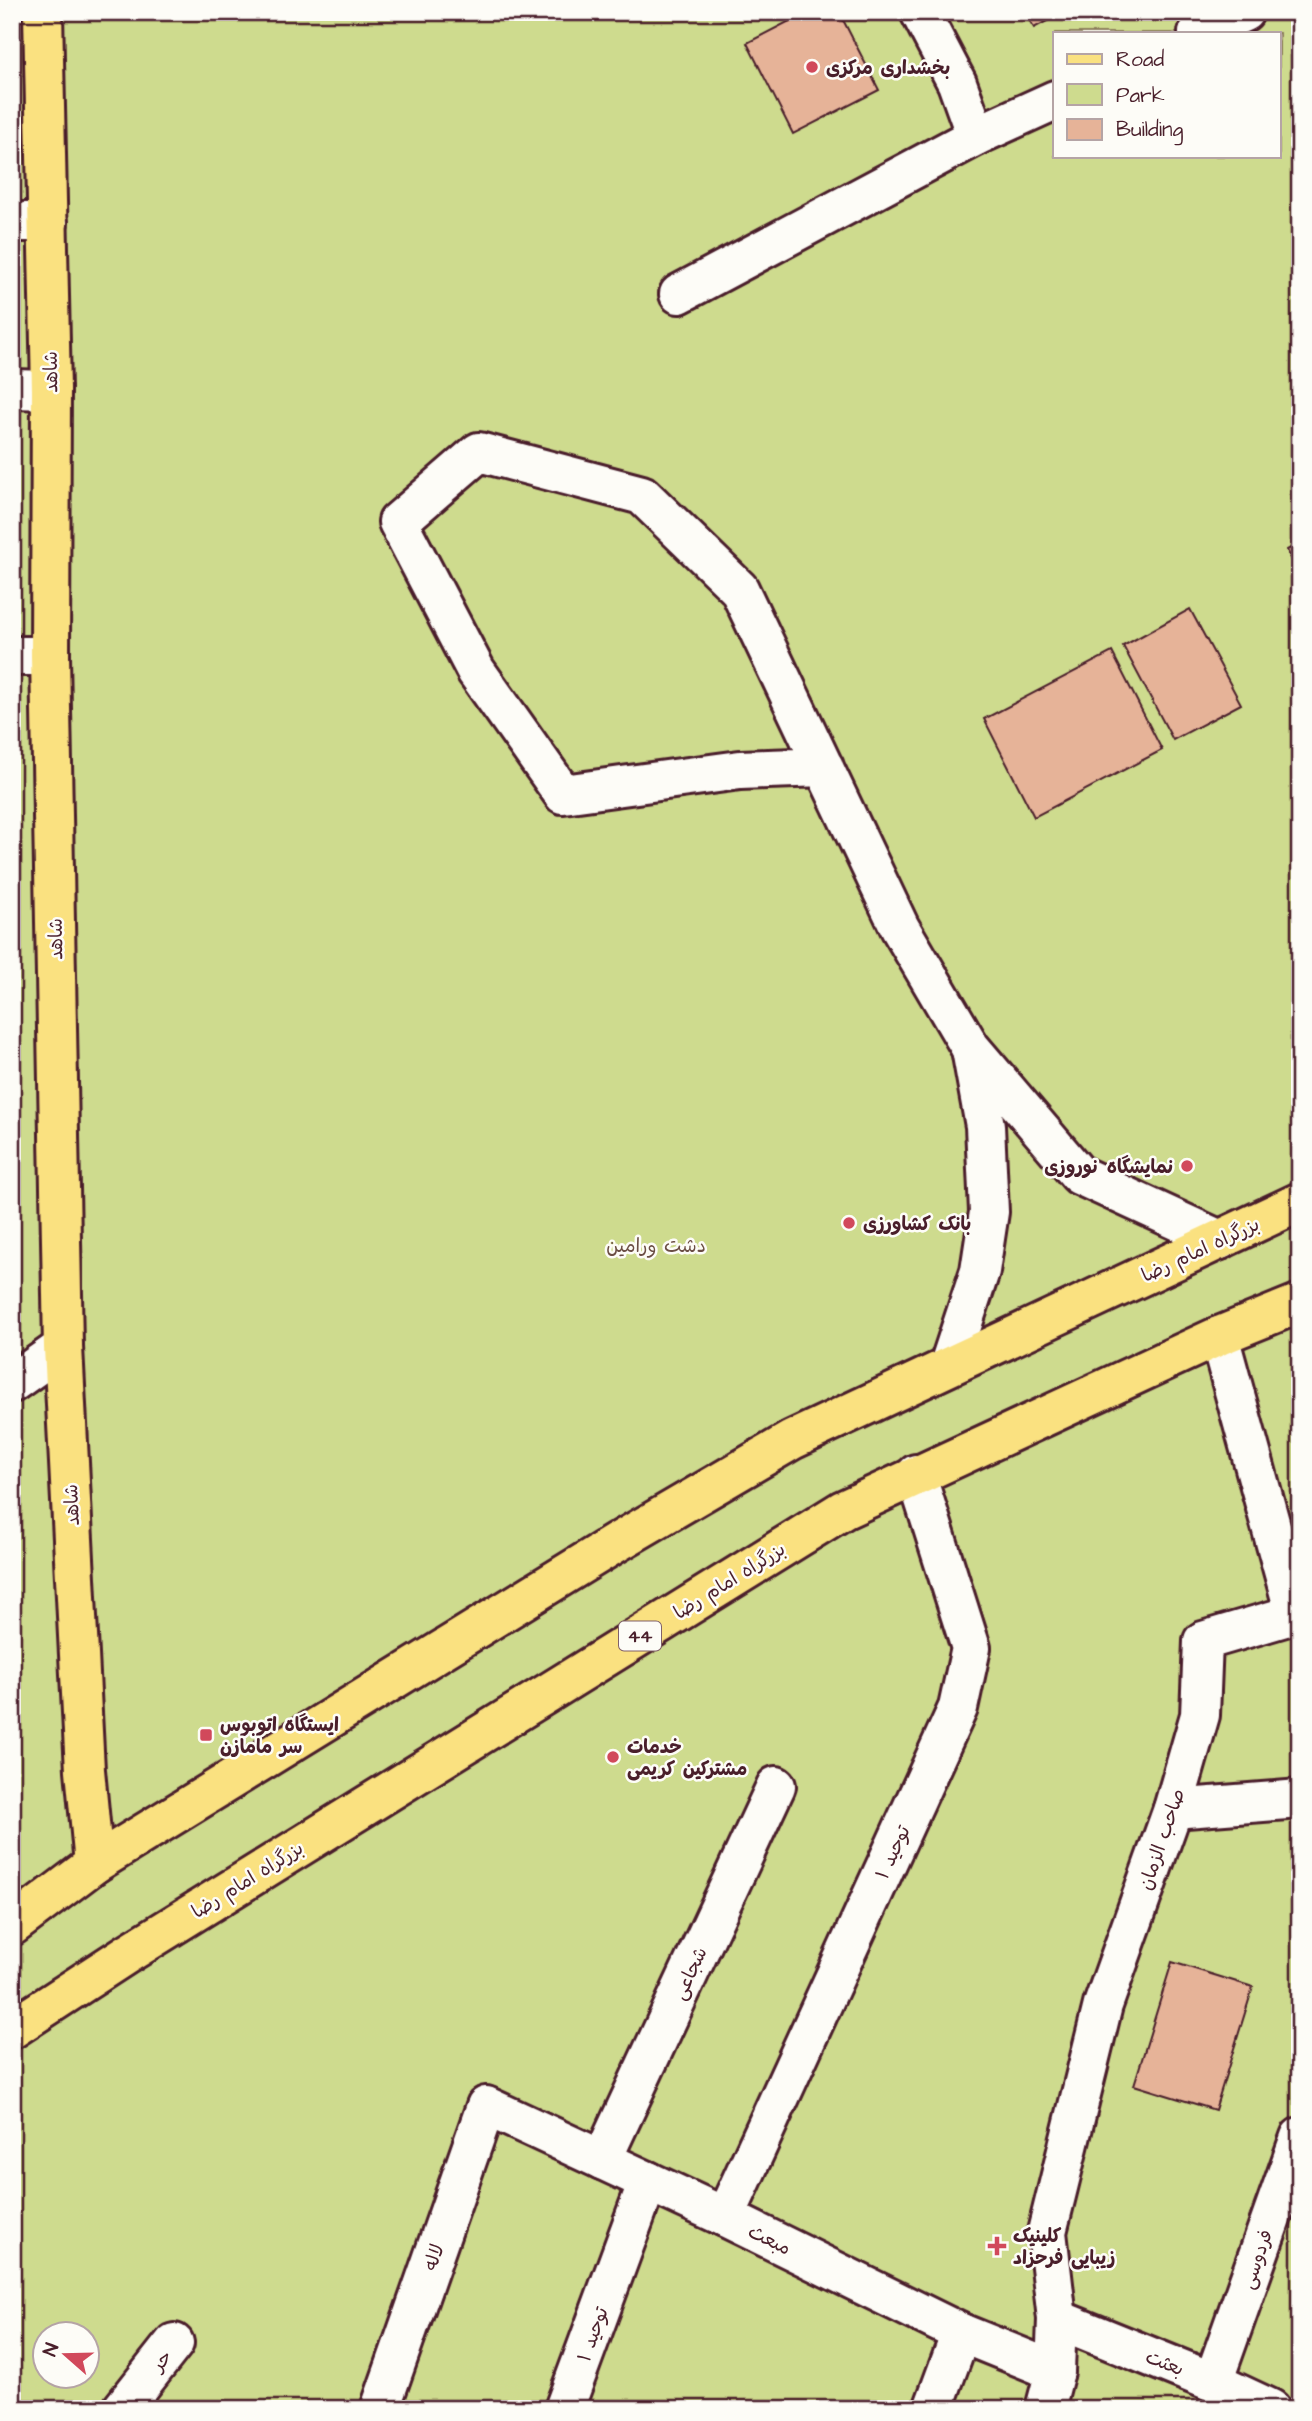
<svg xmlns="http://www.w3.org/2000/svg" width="1312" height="2421" viewBox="0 0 1312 2421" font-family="'Architects Daughter','Playpen Sans Arabic',sans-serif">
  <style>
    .green { fill: #cedb8e; stroke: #8c7d5c; stroke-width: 2; fill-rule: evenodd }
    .building { fill: #e6b398; stroke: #4a1f2b; stroke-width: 2 }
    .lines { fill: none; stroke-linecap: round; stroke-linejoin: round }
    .minor-casing { stroke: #4a1f2b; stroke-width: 44 }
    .major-casing { stroke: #4a1f2b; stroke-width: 44 }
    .highway-casing { stroke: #4a1f2b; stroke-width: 44 }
    .minor { stroke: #fdfcf7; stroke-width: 38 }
    .major { stroke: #fae180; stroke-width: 38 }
    .highway { stroke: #fae180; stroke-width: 38 }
    .poi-dot { fill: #d1495b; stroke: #fdfcf7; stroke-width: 2.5 }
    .labels { text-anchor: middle; stroke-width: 5; stroke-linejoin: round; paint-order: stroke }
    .shield { fill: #fdfcf7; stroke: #806168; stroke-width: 2 }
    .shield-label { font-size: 18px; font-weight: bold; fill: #4a1f2b }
    .poi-label { font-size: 19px; font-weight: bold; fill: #4a1f2b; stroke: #fdfcf7; text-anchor: start }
    .street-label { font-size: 19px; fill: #4a1f2b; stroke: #fdfcf7 }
    .park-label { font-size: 19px; fill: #6b4e44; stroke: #fdfcf7 }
  </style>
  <rect width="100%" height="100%" fill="#fdfcf7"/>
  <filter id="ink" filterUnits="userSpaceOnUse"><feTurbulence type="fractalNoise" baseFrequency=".0143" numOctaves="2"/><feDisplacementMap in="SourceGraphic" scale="14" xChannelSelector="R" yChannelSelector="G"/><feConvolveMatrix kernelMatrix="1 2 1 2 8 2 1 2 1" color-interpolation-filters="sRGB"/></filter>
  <g filter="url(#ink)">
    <path class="green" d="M 12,12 L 1300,12 L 1300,2409 L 12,2409 ZM 1055,33 L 1279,33 L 1279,156 L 1055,156 ZM 46,2334 L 88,2334 L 88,2376 L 46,2376 Z"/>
    <g class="building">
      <path d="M 807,12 L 839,12 L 879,90 L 793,134 L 747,43 Z"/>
      <path d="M 1024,12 L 1064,12 L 1034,28 Z"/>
      <path d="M 1300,543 L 1300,577 L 1287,550 Z"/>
      <path d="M 1190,609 L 1241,704 L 1173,740 L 1123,646 Z"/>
      <path d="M 1112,652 L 1162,750 L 1034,817 L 984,719 Z"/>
      <path d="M 1172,1962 L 1253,1987 L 1215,2110 L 1134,2085 Z"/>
    </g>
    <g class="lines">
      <g class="minor-casing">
        <g id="minor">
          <path d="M 920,12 L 957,83 L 976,136"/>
          <path d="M 1198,33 L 1244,12"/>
          <path d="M 12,222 L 48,222"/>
          <path d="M 679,294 L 976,136 L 1055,100"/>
          <path d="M 12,389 L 51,390"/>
          <path d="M 12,656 L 50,656"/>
          <path d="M 824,767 L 740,770 L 563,794 L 476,671 L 398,522 L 479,452 L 642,495 L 739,589 L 900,928 L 970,1047 L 1079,1175 L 1220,1240"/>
          <path d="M 949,1365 L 980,1271 L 989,1212 L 985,1126 L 971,1049"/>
          <path d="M 12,1383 L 63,1347"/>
          <path d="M 1173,1809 L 1300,1799"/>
          <path d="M 602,2160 L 776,1786"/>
          <path d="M 725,2217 L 958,1708 L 971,1648 L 916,1474"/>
          <path d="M 1057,2319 L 1213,2382 L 1271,2409"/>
          <path d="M 1213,2382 L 1300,2137"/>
          <path d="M 122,2409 L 174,2343"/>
          <path d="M 380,2409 L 486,2106 L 725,2217 L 961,2333 L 1055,2371"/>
          <path d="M 564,2409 L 648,2181"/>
          <path d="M 933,2409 L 961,2333"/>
          <path d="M 1045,2409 L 1055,2371 L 1057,2319 L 1047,2232 L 1103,2005 L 1173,1809 L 1200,1715 L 1203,1641 L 1295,1614 L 1219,1336"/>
        </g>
      </g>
      <g class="major-casing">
        <path id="major" d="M 43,12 L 51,390 L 50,656 L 63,1347 L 85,1770 L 94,1864"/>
      </g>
      <g class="highway-casing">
        <g id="highway">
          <path d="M 12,1926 L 94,1864 L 616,1543 L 792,1440 L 1300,1202"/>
          <path d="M 12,2029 L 127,1954 L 843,1510 L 1219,1336 L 1300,1303"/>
        </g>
      </g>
      <use href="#minor" class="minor"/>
      <use href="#major" class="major"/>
      <use href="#highway" class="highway"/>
    </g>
  </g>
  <g class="poi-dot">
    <circle cx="812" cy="67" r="7"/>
    <circle cx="1187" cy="1166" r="7"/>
    <circle cx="849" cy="1223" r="7"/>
    <rect x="199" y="1728" width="14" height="14" rx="3.5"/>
    <circle cx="613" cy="1757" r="7"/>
    <path d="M993.5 2235.5h7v7h7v7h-7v7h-7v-7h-7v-7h7z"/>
  </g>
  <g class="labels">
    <rect class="shield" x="619" y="1621.5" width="42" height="29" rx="5"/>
    <g class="shield-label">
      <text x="640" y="1642">44</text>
    </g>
    <g class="poi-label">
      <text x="826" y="74">بخشداری مرکزی</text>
      <text x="1173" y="1173" text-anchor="end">نمایشگاه نوروزی</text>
      <text x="863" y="1230">بانک کشاورزی</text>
      <text x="220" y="1731">ایستگاه اتوبوس<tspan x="220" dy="22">سر مامازن</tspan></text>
      <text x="627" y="1753">خدمات<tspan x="627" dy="22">مشترکین کریمی</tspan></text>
      <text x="1013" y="2242">کلینیک<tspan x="1013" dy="22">زیبایی فرحزاد</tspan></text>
    </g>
    <g class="street-label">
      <text transform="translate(50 372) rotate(-91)" y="7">شاهد</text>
      <text transform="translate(55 939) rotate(-91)" y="7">شاهد</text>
      <text transform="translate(1200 1249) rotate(-25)" y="7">بزرگراه امام رضا</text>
      <text transform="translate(71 1505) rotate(-93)" y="7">شاهد</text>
      <text transform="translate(729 1580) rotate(-32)" y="7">بزرگراه امام رضا</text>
      <text transform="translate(1161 1839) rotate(-71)" y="7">صاحب الزمان</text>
      <text transform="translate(892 1852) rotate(-65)" y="7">توحید ۱</text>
      <text transform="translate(247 1879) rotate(-32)" y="7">بزرگراه امام رضا</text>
      <text transform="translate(689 1973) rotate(-65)" y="7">شجاعی</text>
      <text transform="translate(770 2239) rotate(26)" y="7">مبعث</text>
      <text transform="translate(433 2257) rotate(-71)" y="7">لاله</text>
      <text transform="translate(1256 2259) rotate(-71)" y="7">فردوسی</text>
      <text transform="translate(592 2334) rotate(-70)" y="7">توحید ۱</text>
      <text transform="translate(161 2360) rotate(-51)" y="7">حر</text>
      <text transform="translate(1165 2362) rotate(22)" y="7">بعثت</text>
    </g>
    <g class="park-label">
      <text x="656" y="1252">دشت ورامین</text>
    </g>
  </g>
  <rect width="1312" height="2421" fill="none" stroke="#fdfcf7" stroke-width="42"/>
  <rect x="21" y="21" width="1270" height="2379" fill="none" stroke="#4a1f2b" stroke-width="2.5" filter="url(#ink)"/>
  <rect x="1053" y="32" width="228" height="126" fill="#fdfcf7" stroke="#b5a4a5" stroke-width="2"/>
  <rect x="1067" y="54" width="35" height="10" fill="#fae180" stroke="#b5a4a5" stroke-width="2"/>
  <text x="1116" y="66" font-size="21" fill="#4a1f2b">Road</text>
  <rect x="1067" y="84" width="35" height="21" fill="#cedb8e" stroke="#b5a4a5" stroke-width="2"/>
  <text x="1116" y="102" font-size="21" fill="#4a1f2b">Park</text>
  <rect x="1067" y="119" width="35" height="21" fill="#e6b398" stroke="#b5a4a5" stroke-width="2"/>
  <text x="1116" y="136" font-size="21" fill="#4a1f2b">Building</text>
  <g transform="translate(66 2355) rotate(290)"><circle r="33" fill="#fdfcf7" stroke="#b5a4a5" stroke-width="2"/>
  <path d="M0-5L12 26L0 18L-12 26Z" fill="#d1495b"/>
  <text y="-10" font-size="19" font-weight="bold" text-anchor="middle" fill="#4a1f2b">N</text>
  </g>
</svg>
